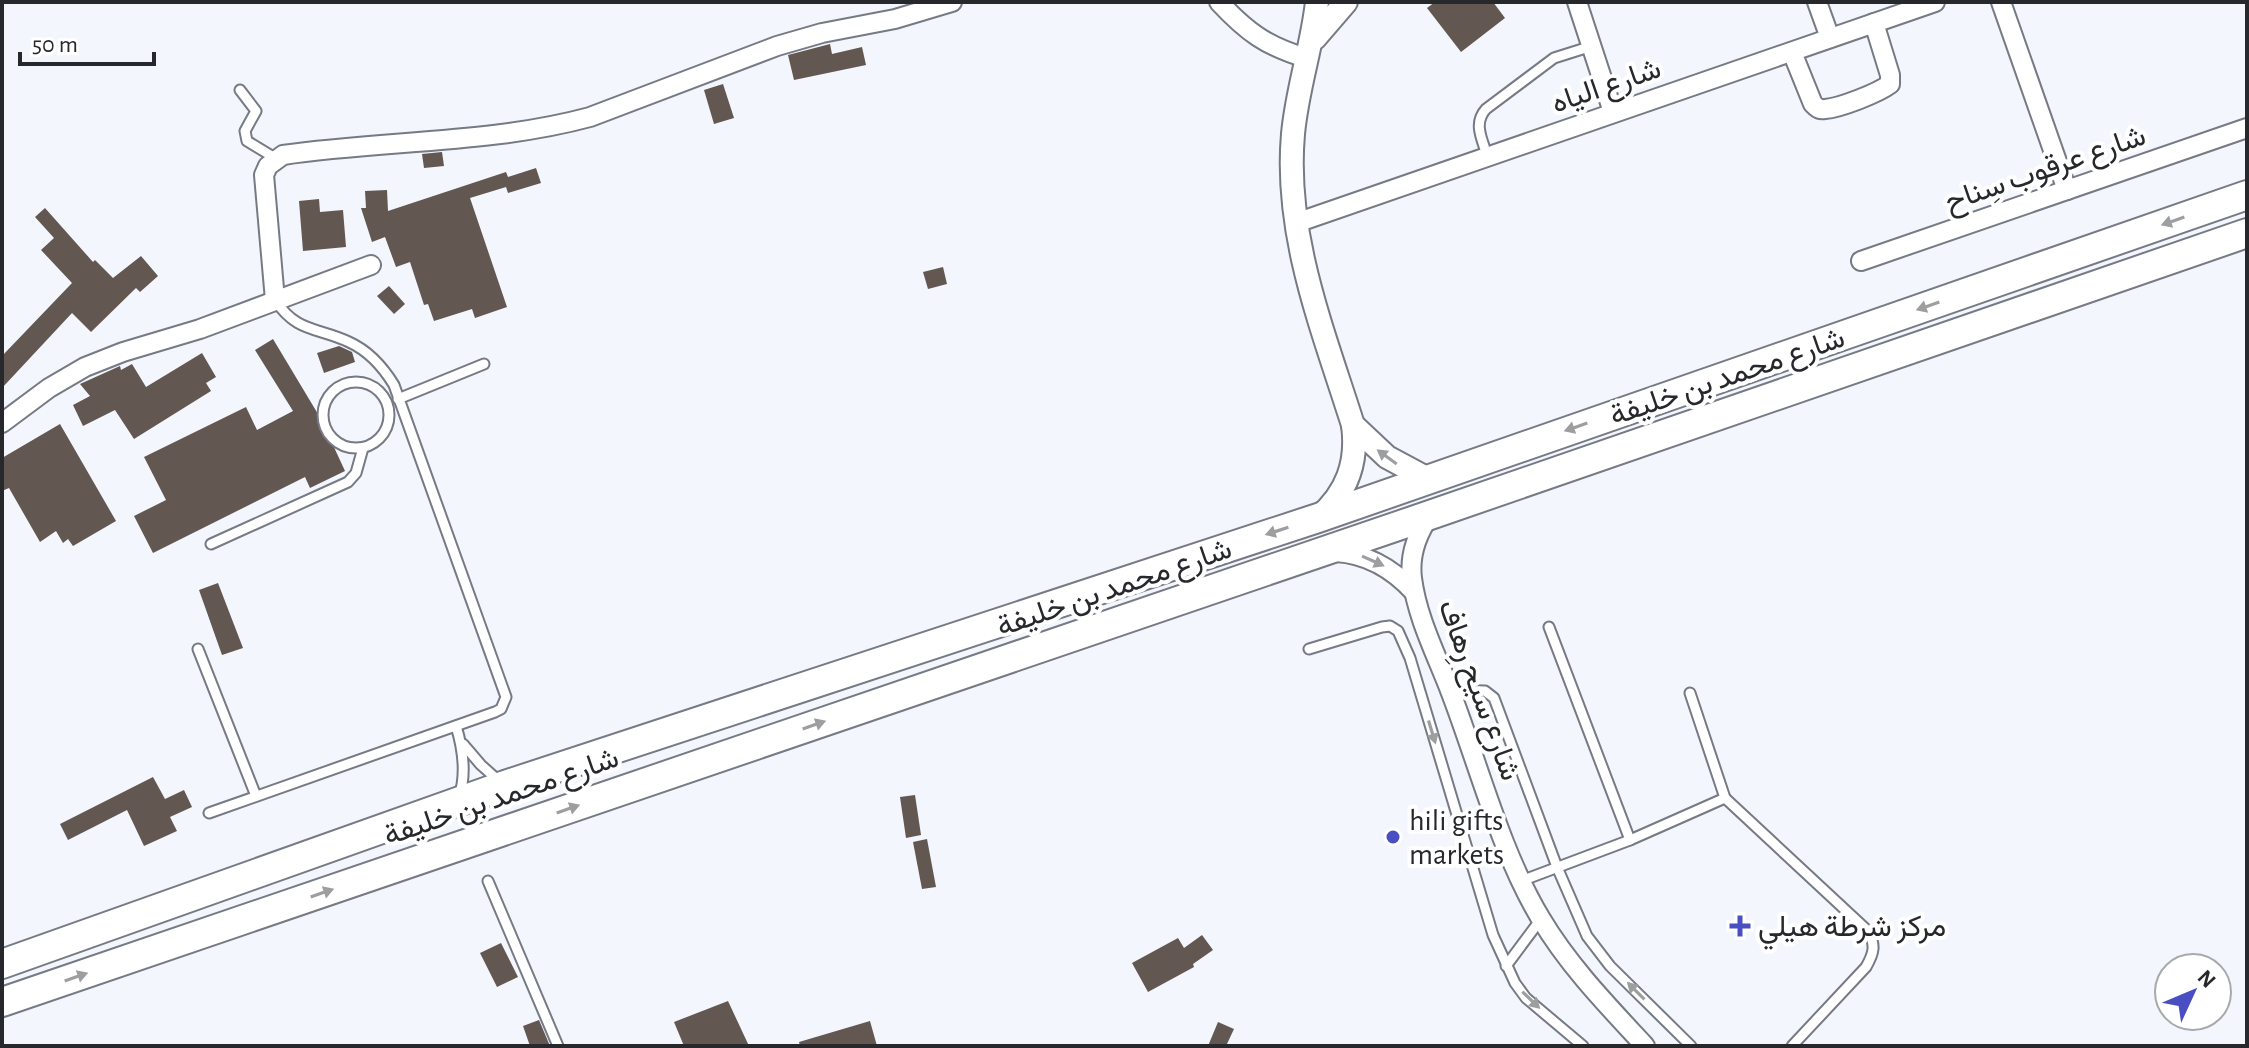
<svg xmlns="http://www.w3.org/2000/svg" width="2249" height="1048" viewBox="0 0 2249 1048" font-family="'Alegreya Sans',Vazirmatn,sans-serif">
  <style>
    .building { fill: #625751 }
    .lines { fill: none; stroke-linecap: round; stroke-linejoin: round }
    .service-casing { stroke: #757a84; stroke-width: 13 }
    .minor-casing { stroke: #757a84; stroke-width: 22 }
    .tertiary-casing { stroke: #757a84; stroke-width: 26 }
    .trunk-casing { stroke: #757a84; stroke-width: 32 }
    .service { stroke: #fff; stroke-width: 9 }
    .minor { stroke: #fff; stroke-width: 18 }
    .tertiary { stroke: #fff; stroke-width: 22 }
    .trunk { stroke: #fff; stroke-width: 28 }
    .oneway { fill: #9d9ea0 }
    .poi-dot { fill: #494ec3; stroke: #fff; stroke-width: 3 }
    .labels { text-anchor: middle; stroke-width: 8; stroke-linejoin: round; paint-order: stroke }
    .street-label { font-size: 30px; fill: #26282c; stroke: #fff }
    .poi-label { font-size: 30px; fill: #26282c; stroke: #fff; text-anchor: start }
  </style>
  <rect width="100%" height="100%" fill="#f3f6fd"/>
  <g class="building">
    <path d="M 1435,2 L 1493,2 L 1505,18 L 1461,52 L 1427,8 Z"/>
    <path d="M 830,44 L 832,54 L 862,47 L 866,65 L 794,80 L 788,55 Z"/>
    <path d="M 723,84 L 734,118 L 714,124 L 704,90 Z"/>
    <path d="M 442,152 L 444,166 L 424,168 L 422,154 Z"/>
    <path d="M 536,168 L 541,183 L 508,193 L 506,187 L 470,198 L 507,307 L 475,318 L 472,309 L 434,321 L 428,304 L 424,305 L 410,262 L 396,267 L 385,237 L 372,242 L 361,208 L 366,208 L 365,191 L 387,190 L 388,211 L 506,172 L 508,177 Z"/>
    <path d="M 319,199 L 320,212 L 343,210 L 346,247 L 303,251 L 299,201 Z"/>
    <path d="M 45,208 L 93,262 L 95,260 L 113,278 L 141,256 L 158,276 L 140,292 L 136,288 L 91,332 L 72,313 L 2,388 L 2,356 L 72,283 L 41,250 L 54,238 L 35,217 Z"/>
    <path d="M 943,267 L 947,284 L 928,289 L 923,272 Z"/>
    <path d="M 389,286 L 405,304 L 394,314 L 377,296 Z"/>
    <path d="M 273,339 L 321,419 L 345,471 L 310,488 L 305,477 L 153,553 L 134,516 L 166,500 L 144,457 L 246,407 L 257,430 L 293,411 L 255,350 Z"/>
    <path d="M 339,346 L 352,352 L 355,362 L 324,373 L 317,353 Z"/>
    <path d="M 202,353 L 216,377 L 206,383 L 211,391 L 134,439 L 115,410 L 83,426 L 73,405 L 90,396 L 80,384 L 120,366 L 121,370 L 132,364 L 146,387 Z"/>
    <path d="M 60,424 L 116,521 L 73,546 L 68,539 L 63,543 L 56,531 L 40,542 L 9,488 L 2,491 L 2,458 Z"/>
    <path d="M 218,583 L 243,648 L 222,655 L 199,590 Z"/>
    <path d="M 153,777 L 165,799 L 184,790 L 192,807 L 170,817 L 177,831 L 144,846 L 127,810 L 68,840 L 60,824 Z"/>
    <path d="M 915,795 L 921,835 L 906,838 L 900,797 Z"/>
    <path d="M 927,839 L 936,887 L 922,889 L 913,842 Z"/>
    <path d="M 1202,935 L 1213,950 L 1193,964 L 1194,967 L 1148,992 L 1132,963 L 1178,938 L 1184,948 Z"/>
    <path d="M 501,943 L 518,977 L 497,987 L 480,953 Z"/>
    <path d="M 728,1001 L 749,1046 L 684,1046 L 674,1022 Z"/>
    <path d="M 539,1020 L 550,1046 L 530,1046 L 523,1026 Z"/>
    <path d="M 870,1021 L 877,1046 L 800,1046 L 799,1042 Z"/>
    <path d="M 1218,1022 L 1234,1029 L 1226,1046 L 1208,1046 Z"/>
  </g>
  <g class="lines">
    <g class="service-casing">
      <g id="service">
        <path d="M 240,90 L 256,111 L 245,131 L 247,141 L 275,158"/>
        <path d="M 1487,155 C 1482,139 1473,123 1486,109 L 1554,58 L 1592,46"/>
        <circle cx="356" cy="415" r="33"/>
        <path d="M 398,399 L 484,364"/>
        <path d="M 211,544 L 348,482 L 356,473 L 363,448"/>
        <path d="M 1549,627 L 1630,840"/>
        <path d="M 198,649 L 256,796"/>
        <path d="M 1309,649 L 1382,627 L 1390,626 L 1398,631 L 1410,658 L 1493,935 L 1515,983 L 1526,998 L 1583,1046"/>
        <path d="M 1450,690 L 1485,691 L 1494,698 L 1557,867 L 1587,936 L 1610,966 L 1691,1046"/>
        <path d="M 456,726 C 463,749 467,773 459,797"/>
        <path d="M 463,744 L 481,765 L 500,782"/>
        <path d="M 1725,798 L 1868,931 C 1876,945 1874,953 1866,967 L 1792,1046"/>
        <path d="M 209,813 L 495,712 L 501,709 L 506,697 L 394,385 C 383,367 369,351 349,342 C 317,327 297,333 275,300"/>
        <path d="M 488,881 L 558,1046"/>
        <path d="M 1521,881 L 1630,840 L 1725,798 L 1690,693"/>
        <path d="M 1506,966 L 1541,919"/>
      </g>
    </g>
    <g class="minor-casing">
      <g id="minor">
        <path d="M 1219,2 C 1247,32 1266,46 1306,58"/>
        <path d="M 1577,2 L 1613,112"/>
        <path d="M 1817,2 L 1830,38"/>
        <path d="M 2001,2 L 2067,190"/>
        <path d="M 1792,52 L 1813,104 C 1818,108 1818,110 1825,109 C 1840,108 1878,93 1890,84 L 1890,75 L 1874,23"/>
        <path d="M 1296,223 L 1935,2"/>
        <path d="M 1861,261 L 2247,128"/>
        <path d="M 275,300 L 264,175 L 268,166 L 283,155 C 385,140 490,144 590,117 L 777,46 L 822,33 L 895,19 L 952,2"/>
        <path d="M 2,423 L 49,388 L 85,367 L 123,352 L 200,329 L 371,265"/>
        <path d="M 1430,515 C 1417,534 1409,554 1412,578 C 1417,618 1437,656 1451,693 C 1479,766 1501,853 1541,919 C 1569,966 1608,1006 1645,1046"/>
        <path d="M 1336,552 C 1368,554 1393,569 1414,592"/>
      </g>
    </g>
    <g class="tertiary-casing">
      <g id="tertiary">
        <path d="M 1317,2 C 1312,47 1297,89 1293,134 C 1284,235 1323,330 1353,425 C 1358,463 1347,493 1318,518"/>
        <path d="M 1315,38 L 1346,2"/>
        <path d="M 1353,425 L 1387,457 L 1428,479"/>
      </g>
    </g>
    <g class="trunk-casing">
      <g id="trunk">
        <path d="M 2,964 L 505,785 L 1318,518 L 2247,195"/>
        <path d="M 2,1002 L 1430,515 L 2247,233"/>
      </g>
    </g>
    <use href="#service" class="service"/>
    <use href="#minor" class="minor"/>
    <use href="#tertiary" class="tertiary"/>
    <use href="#trunk" class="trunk"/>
  </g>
  <defs><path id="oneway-solid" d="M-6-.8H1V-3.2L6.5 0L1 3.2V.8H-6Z" transform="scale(2)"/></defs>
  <g class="oneway">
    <use href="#oneway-solid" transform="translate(2173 221) rotate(161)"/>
    <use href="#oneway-solid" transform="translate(1928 306) rotate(161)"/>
    <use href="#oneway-solid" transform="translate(1576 427) rotate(161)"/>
    <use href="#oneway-solid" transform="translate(1387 457) rotate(-144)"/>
    <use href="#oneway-solid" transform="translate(1277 531) rotate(162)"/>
    <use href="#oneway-solid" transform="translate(1373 561) rotate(24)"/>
    <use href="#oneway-solid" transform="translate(814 725) rotate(-19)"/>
    <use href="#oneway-solid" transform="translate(1432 732) rotate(73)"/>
    <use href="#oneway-solid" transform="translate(568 809) rotate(-19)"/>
    <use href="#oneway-solid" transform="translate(322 893) rotate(-19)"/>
    <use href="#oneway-solid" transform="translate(76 977) rotate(-19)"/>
    <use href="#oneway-solid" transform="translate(1636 991) rotate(-135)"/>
    <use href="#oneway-solid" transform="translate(1531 1000) rotate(44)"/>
  </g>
  <g class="poi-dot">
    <circle cx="1393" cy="837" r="8"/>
    <path d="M1736 914h8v8h8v8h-8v8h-8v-8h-8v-8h8z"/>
  </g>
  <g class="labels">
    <g class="street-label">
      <text transform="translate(1606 85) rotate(-19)" y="10">شارع الياه</text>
      <text transform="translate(2045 168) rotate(-19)" y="10">شارع عرقوب سِناح</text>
      <text transform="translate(1727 376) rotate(-19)" y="10">شارع محمد بن خليفة</text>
      <text transform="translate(1114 587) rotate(-19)" y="10">شارع محمد بن خليفة</text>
      <text transform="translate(1480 690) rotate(70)" y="10">شارع سيح رِهاف</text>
      <text transform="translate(501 796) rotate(-19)" y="10">شارع محمد بن خليفة</text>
    </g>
    <g class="poi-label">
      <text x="1409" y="830">hili gifts<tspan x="1409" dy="34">markets</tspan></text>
      <text x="1758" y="936">مركز شرطة هيلي</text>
    </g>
  </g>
  <rect width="2249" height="1048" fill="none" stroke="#26282c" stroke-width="8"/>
  <g transform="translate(2193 992) rotate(46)"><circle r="38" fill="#ffffff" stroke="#a8a9ab" stroke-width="2"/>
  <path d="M0-6L14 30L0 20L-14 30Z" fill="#494ec3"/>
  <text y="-12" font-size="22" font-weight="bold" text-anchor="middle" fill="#26282c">N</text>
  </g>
  <path d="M20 52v12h134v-12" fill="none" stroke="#26282c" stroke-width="4"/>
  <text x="32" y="52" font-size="24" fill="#26282c" stroke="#ffffff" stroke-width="6" paint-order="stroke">50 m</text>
</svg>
